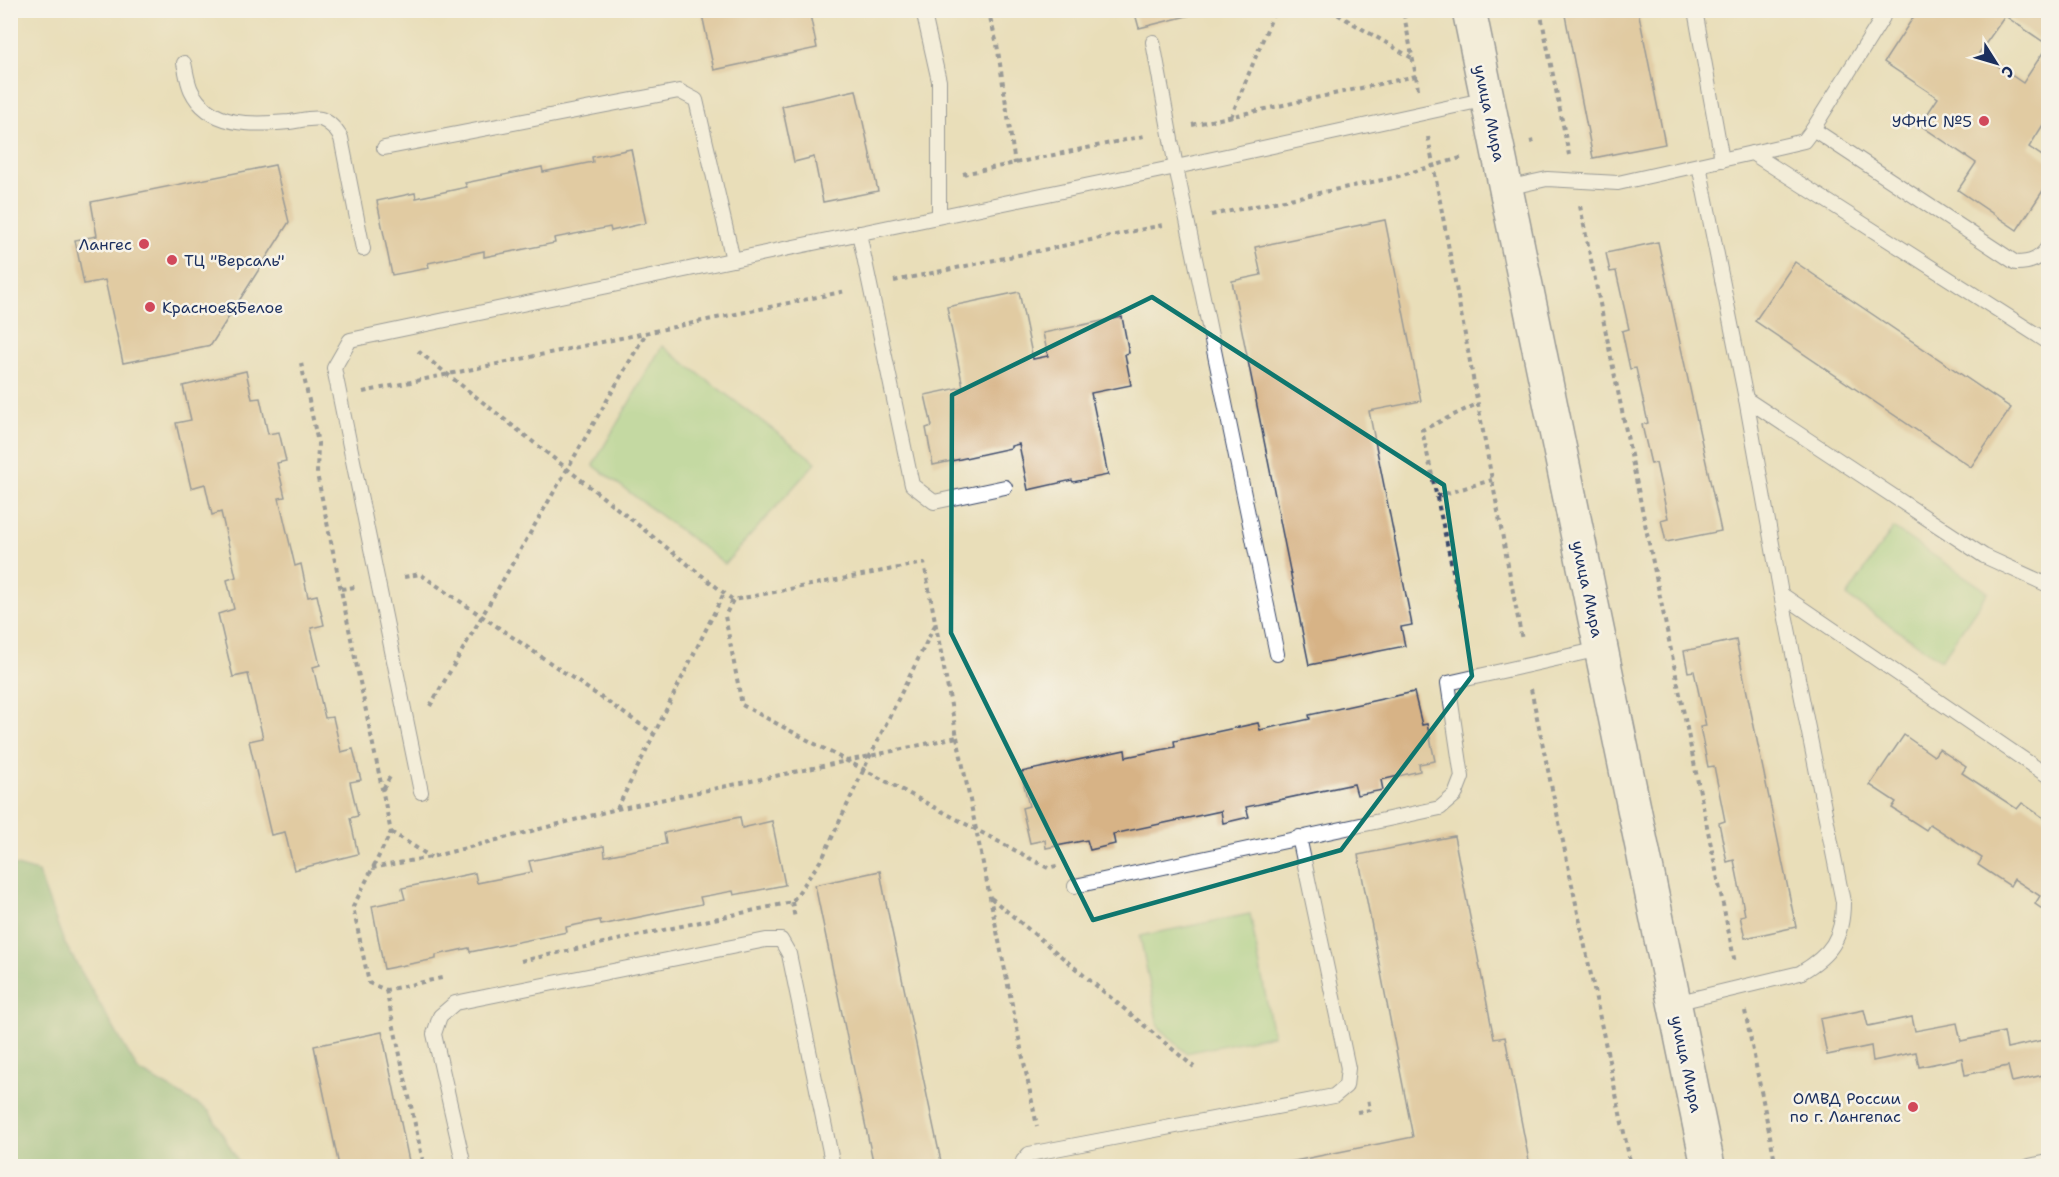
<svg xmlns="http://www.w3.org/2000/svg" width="2059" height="1177" viewBox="0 0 2059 1177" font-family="'Shantell Sans',sans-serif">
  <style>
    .green { fill: #98d386; stroke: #5a8172; stroke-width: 1.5 }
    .forest { fill: #7ab573; stroke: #4a7268; stroke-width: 1.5 }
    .building { fill: #d7b386; fill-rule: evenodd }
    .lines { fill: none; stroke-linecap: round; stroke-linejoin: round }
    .service-casing { stroke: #3a496c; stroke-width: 16 }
    .tertiary-casing { stroke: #3a496c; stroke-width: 36 }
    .path { stroke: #3a496c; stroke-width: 4; stroke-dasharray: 4.5 4.5; stroke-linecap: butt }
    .service { stroke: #fff; stroke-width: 14 }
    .tertiary { stroke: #fff; stroke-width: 33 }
    .marked { fill: none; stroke: #0f766e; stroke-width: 4.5; stroke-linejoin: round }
    .poi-dot { fill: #d1495b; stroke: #f7f3e8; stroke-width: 2 }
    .labels { text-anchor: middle; stroke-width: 5; stroke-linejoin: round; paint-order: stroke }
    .street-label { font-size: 16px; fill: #1b2f5e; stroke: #f7f3e8 }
    .poi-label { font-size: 16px; fill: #1b2f5e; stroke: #f7f3e8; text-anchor: end }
  </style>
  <rect width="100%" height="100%" fill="#f7f3e8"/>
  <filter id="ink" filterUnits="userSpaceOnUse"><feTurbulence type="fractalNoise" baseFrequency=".0167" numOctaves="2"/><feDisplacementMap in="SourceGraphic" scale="12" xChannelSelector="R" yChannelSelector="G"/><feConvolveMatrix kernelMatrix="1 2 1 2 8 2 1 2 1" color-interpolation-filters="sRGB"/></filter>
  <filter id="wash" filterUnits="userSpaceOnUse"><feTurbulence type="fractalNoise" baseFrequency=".008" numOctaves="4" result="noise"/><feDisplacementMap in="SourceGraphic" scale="24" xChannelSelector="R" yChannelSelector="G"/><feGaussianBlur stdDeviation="1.35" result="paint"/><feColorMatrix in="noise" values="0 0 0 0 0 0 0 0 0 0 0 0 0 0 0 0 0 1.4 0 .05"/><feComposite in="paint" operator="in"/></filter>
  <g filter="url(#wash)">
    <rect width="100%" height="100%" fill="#e9deb9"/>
    <g class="green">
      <path d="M 662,346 L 816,462 L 725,564 L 593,465 Z"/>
      <path d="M 1893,528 L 1988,592 L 1941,660 L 1847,596 Z"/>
      <path d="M 1250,914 L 1273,1035 L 1186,1053 L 1158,1026 L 1140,936 Z"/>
    </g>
    <path class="forest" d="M 10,864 L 38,872 L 64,942 L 138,1070 L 209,1111 L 241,1166 L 11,1166 Z"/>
    <g id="blocks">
      <g class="building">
        <path d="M 701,10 L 809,10 L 817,48 L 714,70 Z"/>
        <path d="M 1134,10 L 1207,10 L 1207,11 L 1139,28 Z"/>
        <path d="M 1564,10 L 1638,10 L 1665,144 L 1593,158 Z"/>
        <path d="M 1918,10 L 2048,10 L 2048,117 L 2029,147 L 2048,160 L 2048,183 L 2017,230 L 1958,190 L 1976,163 L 1920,125 L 1938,98 L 1884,62 ZM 2005,16 L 2048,45 L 2023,83 L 1979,53 Z"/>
        <path d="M 856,90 L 878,191 L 823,202 L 814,157 L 794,162 L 782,106 Z"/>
        <path d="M 631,149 L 646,223 L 611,231 L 610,227 L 554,238 L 555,243 L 484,257 L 484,251 L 428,263 L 429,268 L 392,275 L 377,201 L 415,193 L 416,198 L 467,187 L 465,183 L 542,167 L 543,172 L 593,162 L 592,157 Z"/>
        <path d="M 275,165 L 289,222 L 211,345 L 123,363 L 105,280 L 84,284 L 75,240 L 97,236 L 91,202 Z"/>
        <path d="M 1385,220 L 1421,401 L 1369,411 L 1412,625 L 1401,627 L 1405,646 L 1309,665 L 1232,281 L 1261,275 L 1255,247 Z"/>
        <path d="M 1658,242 L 1721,531 L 1666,542 L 1661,520 L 1668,518 L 1656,463 L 1651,464 L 1642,425 L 1648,423 L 1636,368 L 1630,369 L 1622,331 L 1629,329 L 1616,271 L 1610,272 L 1606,253 Z"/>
        <path d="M 1795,262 L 2011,408 L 1971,467 L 1755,321 Z"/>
        <path d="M 1019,292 L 1033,359 L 1048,356 L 1043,333 L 1122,317 L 1129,353 L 1125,354 L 1131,385 L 1091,393 L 1108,475 L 1073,482 L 1072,480 L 1028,490 L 1019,444 L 1011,446 L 1011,448 L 933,465 L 926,428 L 932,426 L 925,395 L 963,387 L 947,307 Z"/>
        <path d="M 246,371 L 252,399 L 260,398 L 268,434 L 279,432 L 286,461 L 277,463 L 285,497 L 279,498 L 295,566 L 301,564 L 308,597 L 317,595 L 324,625 L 311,628 L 320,665 L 313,667 L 325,718 L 333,717 L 341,752 L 353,749 L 361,780 L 350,782 L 358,816 L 350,818 L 358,854 L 294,870 L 285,832 L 271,835 L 249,741 L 263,738 L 248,674 L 233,677 L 218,614 L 234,609 L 227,580 L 236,577 L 221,512 L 212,515 L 205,484 L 191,488 L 176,423 L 191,420 L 183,386 Z"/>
        <path d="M 1736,640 L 1796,927 L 1745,938 L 1740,916 L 1745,915 L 1734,860 L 1727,862 L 1719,823 L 1725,821 L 1714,766 L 1708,767 L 1700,727 L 1706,726 L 1694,671 L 1688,672 L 1684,651 Z"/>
        <path d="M 1414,692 L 1422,725 L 1427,724 L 1435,761 L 1419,764 L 1420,771 L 1381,780 L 1383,790 L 1357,795 L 1354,784 L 1246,807 L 1249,817 L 1223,823 L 1221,811 L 1113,834 L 1115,844 L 1090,850 L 1087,840 L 1046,848 L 1045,840 L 1030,843 L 1022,808 L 1029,806 L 1021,772 L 1125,750 L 1126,757 L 1175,747 L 1174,741 L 1258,723 L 1260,730 L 1310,719 L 1309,715 Z"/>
        <path d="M 1904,735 L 1934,756 L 1939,749 L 1966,767 L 1962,773 L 2017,809 L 2022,803 L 2048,821 L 2048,913 L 2035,904 L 2040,896 L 2014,879 L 2010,886 L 1978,865 L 1982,858 L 1930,824 L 1926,830 L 1892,808 L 1896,802 L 1870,785 Z"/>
        <path d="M 740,817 L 742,828 L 772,821 L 785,885 L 734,895 L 733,891 L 700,897 L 702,904 L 601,925 L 600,920 L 566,927 L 567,932 L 470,952 L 469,948 L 436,955 L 436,959 L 384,969 L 372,906 L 405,899 L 402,888 L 475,873 L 477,883 L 532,872 L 529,861 L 604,846 L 605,856 L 666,844 L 664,833 Z"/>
        <path d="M 1454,836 L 1494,1039 L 1505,1037 L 1530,1166 L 1270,1166 L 1413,1137 L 1358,855 Z"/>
        <path d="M 880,871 L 886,903 L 942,1166 L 874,1166 L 815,885 Z"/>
        <path d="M 1864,1010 L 1868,1026 L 1912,1017 L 1915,1031 L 1957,1023 L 1961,1041 L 2004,1032 L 2007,1048 L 2048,1039 L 2048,1074 L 2012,1082 L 2008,1066 L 1965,1075 L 1962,1058 L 1919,1067 L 1916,1052 L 1873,1061 L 1871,1046 L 1827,1055 L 1820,1019 Z"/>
        <path d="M 382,1032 L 410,1166 L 339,1166 L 314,1046 Z"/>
      </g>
    </g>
  </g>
  <g filter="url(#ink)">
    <use href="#blocks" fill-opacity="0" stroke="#3a496c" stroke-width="1.5"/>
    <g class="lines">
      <g class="service-casing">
        <g id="service">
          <path d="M 923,10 L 939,81 L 939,216"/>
          <path d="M 1695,10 L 1722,160"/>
          <path d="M 1153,42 L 1176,167 L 1277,654"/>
          <path d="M 184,63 C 186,71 187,81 191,90 C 209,128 253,125 289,122 C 298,121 313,117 321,119 C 331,123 336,130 341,138 L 363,249"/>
          <path d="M 1813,129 L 1883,17"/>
          <path d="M 384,148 L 679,91 L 696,100 L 733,260"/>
          <path d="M 1752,153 L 1804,141 L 1813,129 L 2016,263 C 2031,263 2040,259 2048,247"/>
          <path d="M 1506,188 L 1547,179 L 1618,183 L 1752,153 L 2048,342"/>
          <path d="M 859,233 L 912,485 L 934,502 L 1005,487"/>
          <path d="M 1746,399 L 1984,556 L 2048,585"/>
          <path d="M 1781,594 L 2048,776"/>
          <path d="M 421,792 L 334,368 L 350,340 L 1176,167 L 1487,99"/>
          <path d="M 1075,886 L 1440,808 L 1455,795 L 1462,777 L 1448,683 L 1600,649"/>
          <path d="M 1675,1003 L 1800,973 C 1831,955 1843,938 1843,902 L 1781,594 L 1746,399 L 1699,165"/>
          <path d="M 464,1166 L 434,1034 L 440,1016 L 455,1003 L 766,940 L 781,940 L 789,954 L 833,1166"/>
          <path d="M 1023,1166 L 1023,1161 L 1029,1154 L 1334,1096 L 1346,1086 L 1348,1068 L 1299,837"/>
          <path d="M 2029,1166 L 2048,1162"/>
        </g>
      </g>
      <g class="tertiary-casing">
        <path id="tertiary" d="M 1469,10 L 1708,1166"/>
      </g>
      <g class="path">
        <path d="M 988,10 L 997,44 L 1015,164"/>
        <path d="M 1330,10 L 1412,58"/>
        <path d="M 1540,10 L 1569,155"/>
        <path d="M 1416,76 L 1418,89"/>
        <path d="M 1231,117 L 1275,10"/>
        <path d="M 1192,125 L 1416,76 L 1403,10"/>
        <path d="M 1428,137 L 1522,640"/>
        <path d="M 1530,142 L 1538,140"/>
        <path d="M 963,174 L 1144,136"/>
        <path d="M 1580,206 L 1735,963"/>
        <path d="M 1211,215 L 1392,178 L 1464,157"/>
        <path d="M 894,281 L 1163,225"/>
        <path d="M 418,351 L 733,600"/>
        <path d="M 301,363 L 318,443 L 317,474 L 391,832 L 353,907 L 369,983 L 386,990 L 446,977"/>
        <path d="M 363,392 L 846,291"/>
        <path d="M 1437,496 L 1492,480"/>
        <path d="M 404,577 L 420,574 L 653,733"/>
        <path d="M 341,589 L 355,587"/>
        <path d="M 1461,607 L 1422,430 L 1477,404"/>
        <path d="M 1531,689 L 1631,1166"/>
        <path d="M 430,706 L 646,333"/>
        <path d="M 957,737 L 1037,1126"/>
        <path d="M 383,789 L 391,775"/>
        <path d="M 617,809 L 724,593"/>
        <path d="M 391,832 L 431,857"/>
        <path d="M 372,868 L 431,857 L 617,809 L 847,761 L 957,737 L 924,563 L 733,600 L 725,616 L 742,705 L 847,761 L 863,769 L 1048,868 L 1060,865"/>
        <path d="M 991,898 L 1194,1067"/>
        <path d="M 792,902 L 795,919"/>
        <path d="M 521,961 L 792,902 L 823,857 L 870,756 L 935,625"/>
        <path d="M 386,990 L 424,1166"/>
        <path d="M 1745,1011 L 1776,1166"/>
        <path d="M 1357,1112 L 1370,1110 L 1368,1098"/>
      </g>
      <use href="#service" class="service"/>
      <use href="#tertiary" class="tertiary"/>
    </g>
  </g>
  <path d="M0 0H2059V1177H0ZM 1152,297 L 1444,485 L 1472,676 L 1341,850 L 1093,920 L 951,633 L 952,395 Z" fill="#e9deb9" fill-opacity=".55" fill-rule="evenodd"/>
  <path class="marked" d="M 1152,297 L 1444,485 L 1472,676 L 1341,850 L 1093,920 L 951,633 L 952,395 Z"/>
  <g class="poi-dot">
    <circle cx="1984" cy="121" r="6"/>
    <circle cx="144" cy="244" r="6"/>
    <circle cx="172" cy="260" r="6"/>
    <circle cx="150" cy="307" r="6"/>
    <circle cx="1913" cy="1107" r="6"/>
  </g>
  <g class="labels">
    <g class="street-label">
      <text transform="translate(1490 113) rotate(78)" y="6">улица Мира</text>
      <text transform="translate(1588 589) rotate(78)" y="6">улица Мира</text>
      <text transform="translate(1687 1064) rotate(78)" y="6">улица Мира</text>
    </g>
    <g class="poi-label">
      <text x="1972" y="127">УФНС №5</text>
      <text x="132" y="250">Лангес</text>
      <text x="184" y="266" text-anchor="start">ТЦ "Версаль"</text>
      <text x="162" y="313" text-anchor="start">Красное&amp;Белое</text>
      <text x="1901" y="1104">ОМВД России<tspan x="1901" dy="18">по г. Лангепас</tspan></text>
    </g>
  </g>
  <rect width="2059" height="1177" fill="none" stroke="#f7f3e8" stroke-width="36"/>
  <g transform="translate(1996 63) rotate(127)" stroke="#f7f3e8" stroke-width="4.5" paint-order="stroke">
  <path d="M0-4.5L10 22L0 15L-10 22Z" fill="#1b2f5e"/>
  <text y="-9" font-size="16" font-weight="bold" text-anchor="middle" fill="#1b2f5e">С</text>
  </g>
</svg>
